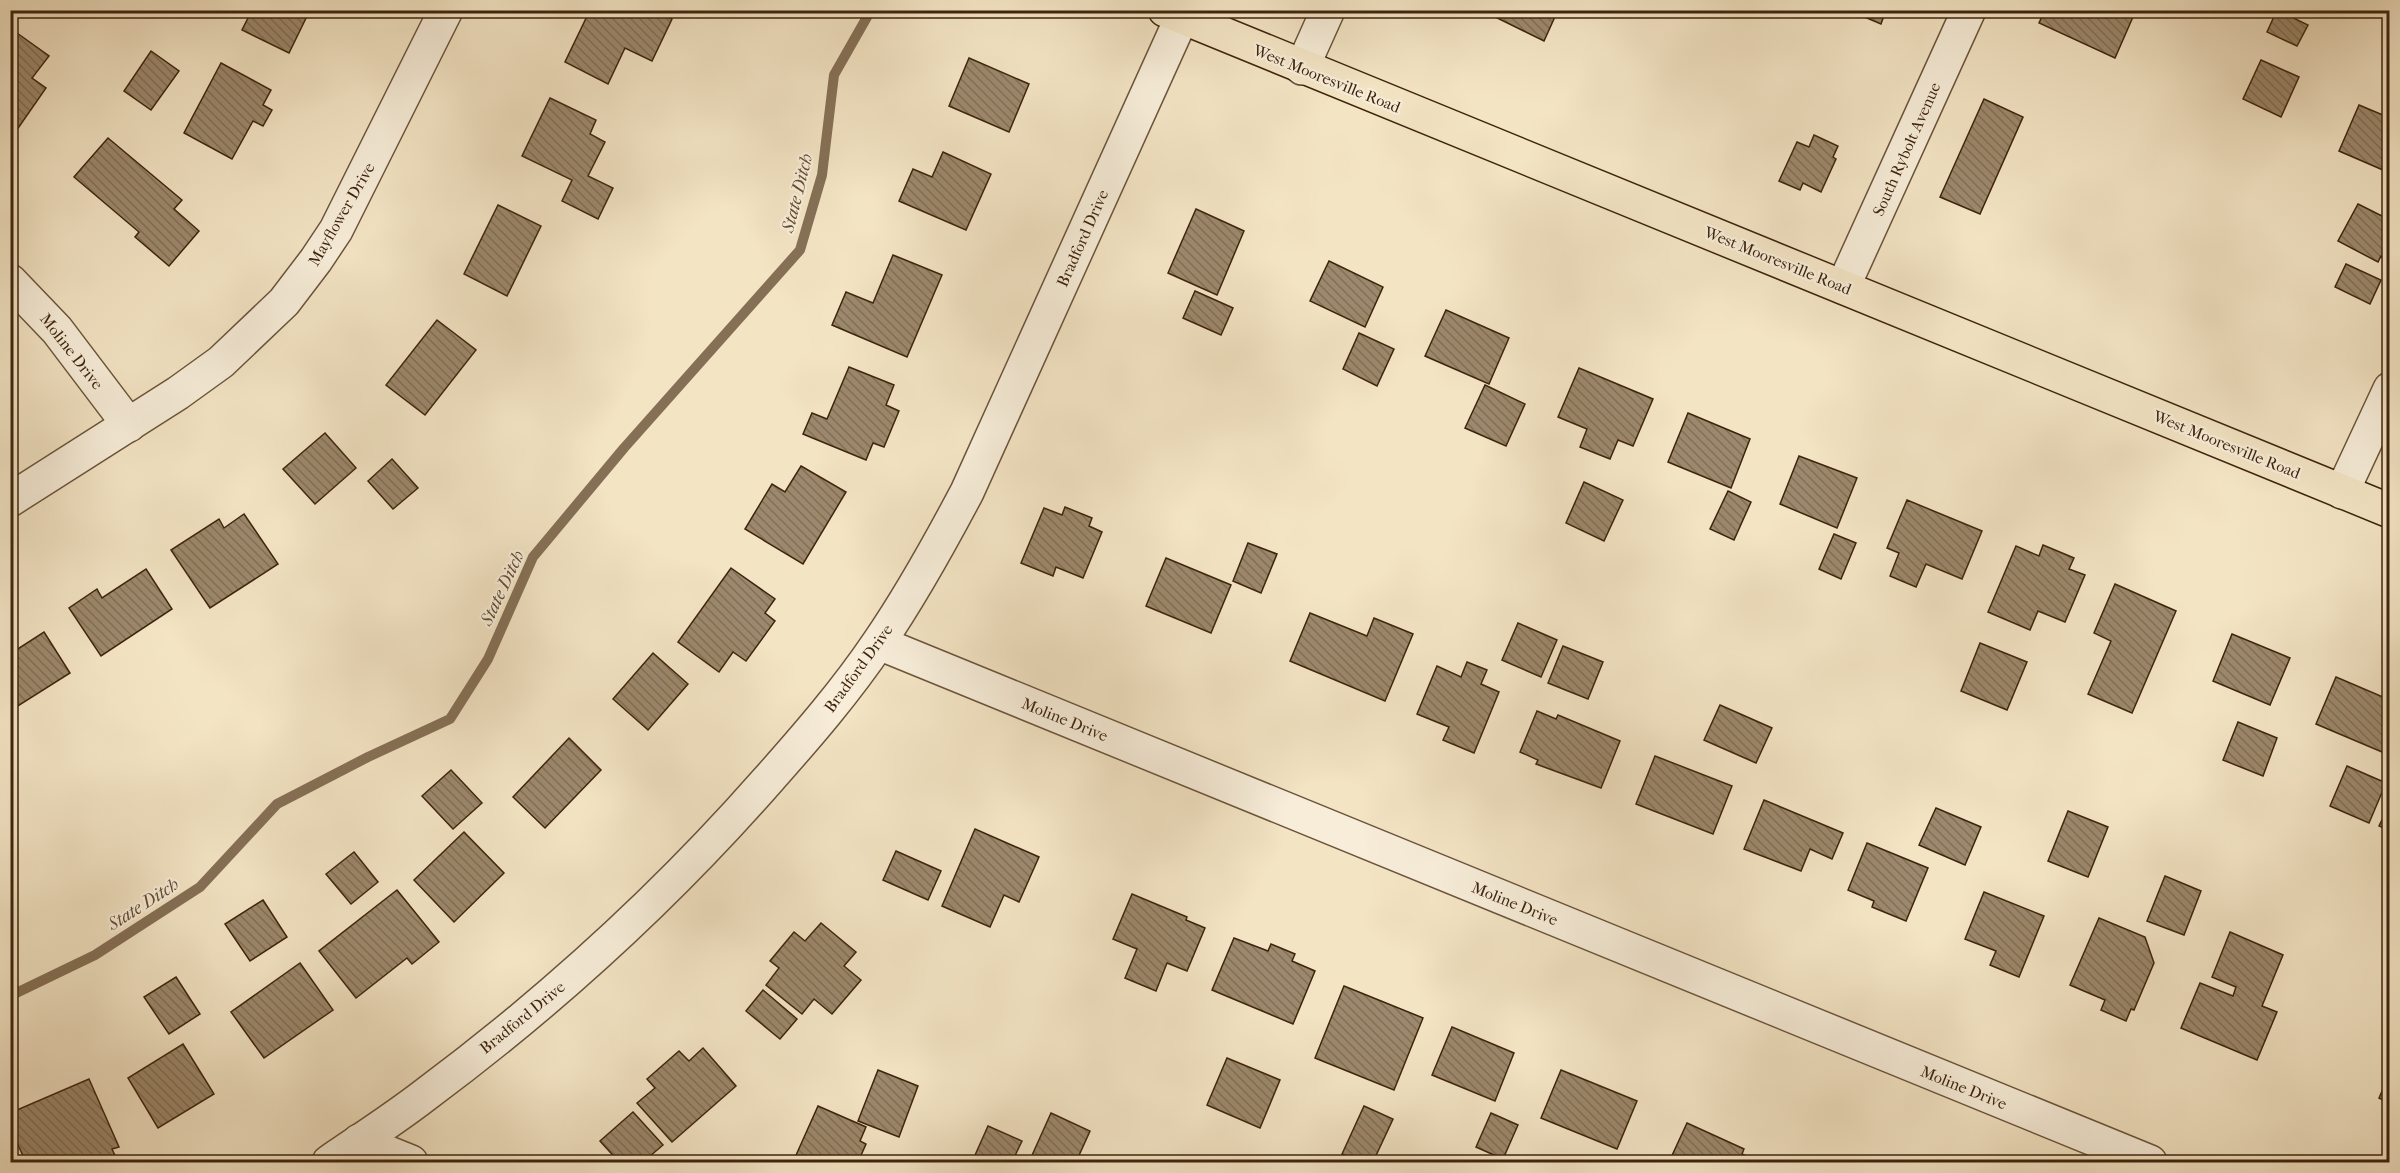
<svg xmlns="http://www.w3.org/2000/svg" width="2400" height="1173" viewBox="0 0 2400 1173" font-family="'IM FELL French Canon',serif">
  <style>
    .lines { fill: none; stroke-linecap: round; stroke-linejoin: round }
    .stream { stroke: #857056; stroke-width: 10 }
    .building { fill: url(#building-back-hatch); stroke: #3e240d; stroke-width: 1.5 }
    .minor-casing { stroke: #6b543b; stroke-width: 36 }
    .major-casing { stroke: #3e240d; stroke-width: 36 }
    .minor { stroke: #f7edd9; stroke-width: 33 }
    .major { stroke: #f3e4c4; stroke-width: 33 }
    .labels { text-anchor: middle; stroke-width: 4.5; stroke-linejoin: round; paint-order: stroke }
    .street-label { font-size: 16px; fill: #3e240d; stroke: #f7edd9 }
    .water-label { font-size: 18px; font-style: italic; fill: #624a31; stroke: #f7edd9 }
  </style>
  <defs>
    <pattern id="building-back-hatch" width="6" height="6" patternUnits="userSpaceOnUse" patternTransform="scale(1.5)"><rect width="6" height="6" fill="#9c886c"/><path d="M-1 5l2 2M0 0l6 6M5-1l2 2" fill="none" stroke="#816f57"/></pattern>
  </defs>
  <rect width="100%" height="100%" fill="#f3e4c4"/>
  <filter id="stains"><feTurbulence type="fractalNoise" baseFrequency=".00333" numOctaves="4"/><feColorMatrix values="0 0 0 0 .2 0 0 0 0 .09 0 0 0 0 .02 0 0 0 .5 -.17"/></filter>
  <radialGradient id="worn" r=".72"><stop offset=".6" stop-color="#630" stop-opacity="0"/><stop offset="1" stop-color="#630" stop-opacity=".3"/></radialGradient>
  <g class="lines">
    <path class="stream" d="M 10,996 L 95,955 L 200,887 L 277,804 L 368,757 L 450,719 L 488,659 L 533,557 L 624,448 L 800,250 L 822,175 L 834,75 L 871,10"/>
  </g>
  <g class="building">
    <path d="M 252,10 L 310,10 L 289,53 L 242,30 Z"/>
    <path d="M 590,10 L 654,10 L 672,19 L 652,61 L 625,48 L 608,84 L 565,62 Z"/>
    <path d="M 1481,10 L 1558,10 L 1544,41 Z"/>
    <path d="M 1848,10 L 1886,10 L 1881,24 Z"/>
    <path d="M 2045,10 L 2136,10 L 2115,58 L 2039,23 Z"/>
    <path d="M 2277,10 L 2308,25 L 2297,46 L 2267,32 Z"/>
    <path d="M 17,33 L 49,56 L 32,78 L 46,88 L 14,134 L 10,132 L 10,41 Z"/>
    <path d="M 151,51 L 179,71 L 151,110 L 124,91 Z"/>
    <path d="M 969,58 L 1029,84 L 1009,132 L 949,106 Z"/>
    <path d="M 2261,60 L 2299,77 L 2281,117 L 2243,99 Z"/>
    <path d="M 221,63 L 271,90 L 263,105 L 272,110 L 263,126 L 253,121 L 232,159 L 184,133 Z"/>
    <path d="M 550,98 L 596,120 L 590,134 L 605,142 L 588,176 L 613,188 L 598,219 L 562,201 L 572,180 L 522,156 Z"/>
    <path d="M 1984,99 L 2023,117 L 1980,214 L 1940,197 Z"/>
    <path d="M 2359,105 L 2390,118 L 2390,173 L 2339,151 Z"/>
    <path d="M 1814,135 L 1838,146 L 1833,157 L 1836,159 L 1821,192 L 1803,183 L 1800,190 L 1779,181 L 1797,142 L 1809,147 Z"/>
    <path d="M 108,138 L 182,200 L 174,209 L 199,231 L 169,266 L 135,237 L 139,232 L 74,177 Z"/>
    <path d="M 943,152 L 991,174 L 966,230 L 899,201 L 913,169 L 932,177 Z"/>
    <path d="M 2358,204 L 2390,220 L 2390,260 L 2381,256 L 2378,262 L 2338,241 Z"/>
    <path d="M 498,205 L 541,226 L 507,296 L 464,274 Z"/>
    <path d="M 1196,209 L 1244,231 L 1217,295 L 1168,273 Z"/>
    <path d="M 893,255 L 942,275 L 907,357 L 832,325 L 846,292 L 873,303 Z"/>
    <path d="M 1329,261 L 1383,287 L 1365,327 L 1310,301 Z"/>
    <path d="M 2346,264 L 2381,280 L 2370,304 L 2335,287 Z"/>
    <path d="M 1195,291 L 1233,308 L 1221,335 L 1183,318 Z"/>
    <path d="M 1446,310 L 1509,338 L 1489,384 L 1425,356 Z"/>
    <path d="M 437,320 L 476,350 L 425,415 L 386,385 Z"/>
    <path d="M 1359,333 L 1394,349 L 1377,386 L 1343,369 Z"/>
    <path d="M 849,367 L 894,385 L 886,405 L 899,411 L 884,447 L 873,443 L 866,460 L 803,434 L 812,413 L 827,419 Z"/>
    <path d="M 1579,368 L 1653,399 L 1633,446 L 1618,440 L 1610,459 L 1580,447 L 1587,429 L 1558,417 Z"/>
    <path d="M 1485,385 L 1525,404 L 1506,446 L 1465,428 Z"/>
    <path d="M 1688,413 L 1750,439 L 1731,488 L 1668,462 Z"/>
    <path d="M 325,433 L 356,468 L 315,504 L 283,469 Z"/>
    <path d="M 1799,456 L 1857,478 L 1837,528 L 1780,504 Z"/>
    <path d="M 392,459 L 418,488 L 393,509 L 368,481 Z"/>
    <path d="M 801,466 L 846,492 L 803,564 L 745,529 L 772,484 L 785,492 Z"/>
    <path d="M 1584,482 L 1623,500 L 1604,541 L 1566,523 Z"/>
    <path d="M 1728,491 L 1751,502 L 1734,540 L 1710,529 Z"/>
    <path d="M 1907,500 L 1982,531 L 1962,579 L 1926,564 L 1916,587 L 1890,576 L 1899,553 L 1887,548 Z"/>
    <path d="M 1065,507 L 1092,518 L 1089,526 L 1102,532 L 1083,578 L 1056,567 L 1053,576 L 1021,563 L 1044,508 L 1062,515 Z"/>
    <path d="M 244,514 L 278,564 L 210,608 L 171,550 L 219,519 L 224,528 Z"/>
    <path d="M 1834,534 L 1856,543 L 1841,579 L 1819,569 Z"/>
    <path d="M 1248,543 L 1277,554 L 1261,593 L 1233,581 Z"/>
    <path d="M 2043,545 L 2074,558 L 2069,569 L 2085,575 L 2065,622 L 2038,611 L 2030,630 L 1988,612 L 2016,546 L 2039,556 Z"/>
    <path d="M 1166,558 L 1231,585 L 1211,633 L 1146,606 Z"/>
    <path d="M 731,568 L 775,599 L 765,613 L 775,621 L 746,661 L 733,652 L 719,672 L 678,642 Z"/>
    <path d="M 146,569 L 172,609 L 101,656 L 69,608 L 97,589 L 102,598 Z"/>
    <path d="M 2115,584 L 2176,611 L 2132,713 L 2088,694 L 2111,641 L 2094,633 Z"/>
    <path d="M 1310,613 L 1367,636 L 1374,618 L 1413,634 L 1385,701 L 1290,661 Z"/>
    <path d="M 1518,623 L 1557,640 L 1541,677 L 1502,660 Z"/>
    <path d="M 44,632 L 70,673 L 10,711 L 10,654 Z"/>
    <path d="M 2232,634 L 2290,658 L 2270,705 L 2213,681 Z"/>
    <path d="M 1980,643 L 2027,662 L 2007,710 L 1961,691 Z"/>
    <path d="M 1563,646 L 1603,662 L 1588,699 L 1548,683 Z"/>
    <path d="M 653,653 L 688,684 L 648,730 L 613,699 Z"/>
    <path d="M 1467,662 L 1487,670 L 1481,684 L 1499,692 L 1474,753 L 1443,740 L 1449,727 L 1417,714 L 1437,666 L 1461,677 Z"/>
    <path d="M 2336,677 L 2390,700 L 2390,734 L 2382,752 L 2316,724 Z"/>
    <path d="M 1720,705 L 1772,728 L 1756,763 L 1704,740 Z"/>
    <path d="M 1537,711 L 1556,719 L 1558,715 L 1620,741 L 1601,788 L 1536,764 L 1538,760 L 1520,752 Z"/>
    <path d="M 2238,722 L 2277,738 L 2263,776 L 2223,760 Z"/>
    <path d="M 569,738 L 601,770 L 545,828 L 513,797 Z"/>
    <path d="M 1655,756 L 1732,786 L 1713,834 L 1636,804 Z"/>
    <path d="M 2347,766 L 2386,783 L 2369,823 L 2330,806 Z"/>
    <path d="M 451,770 L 482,803 L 453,829 L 422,796 Z"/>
    <path d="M 1764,800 L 1843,833 L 1832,859 L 1810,849 L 1801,871 L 1744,849 Z"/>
    <path d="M 2390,804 L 2390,831 L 2379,826 Z"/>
    <path d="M 1936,808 L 1981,827 L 1965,865 L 1919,845 Z"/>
    <path d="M 2068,811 L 2108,827 L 2088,877 L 2048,861 Z"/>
    <path d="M 975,829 L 1039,857 L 1019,902 L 1004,895 L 990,927 L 942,906 Z"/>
    <path d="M 464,832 L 504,873 L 454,922 L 414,880 Z"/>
    <path d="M 1867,843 L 1928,868 L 1906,921 L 1872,907 L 1874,901 L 1848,890 Z"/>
    <path d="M 896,851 L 941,871 L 928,900 L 883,880 Z"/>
    <path d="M 354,852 L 378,882 L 351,904 L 326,874 Z"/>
    <path d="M 2165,876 L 2201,891 L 2184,935 L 2147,921 Z"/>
    <path d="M 397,890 L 439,942 L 412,964 L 407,958 L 356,998 L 319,951 Z"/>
    <path d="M 1984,892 L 2044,916 L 2019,977 L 1990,965 L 1996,951 L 1965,939 Z"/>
    <path d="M 1132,894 L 1187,917 L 1186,920 L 1205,928 L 1187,971 L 1167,963 L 1156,991 L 1125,978 L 1137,949 L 1113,939 Z"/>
    <path d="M 263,900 L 287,937 L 250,961 L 225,924 Z"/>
    <path d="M 2099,918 L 2145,937 L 2154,963 L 2134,1010 L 2131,1009 L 2126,1021 L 2101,1010 L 2105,1000 L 2070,985 Z"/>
    <path d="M 821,923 L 856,952 L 844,966 L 861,980 L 832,1014 L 814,999 L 802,1014 L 766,985 L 779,968 L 770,961 L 794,932 L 805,941 Z"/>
    <path d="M 2230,932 L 2283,955 L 2262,1006 L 2277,1012 L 2257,1060 L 2181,1028 L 2200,983 L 2233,996 L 2236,987 L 2212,977 Z"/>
    <path d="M 1234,938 L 1268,951 L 1271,944 L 1295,954 L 1292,961 L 1315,971 L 1293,1024 L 1212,990 Z"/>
    <path d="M 300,963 L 333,1010 L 264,1058 L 231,1012 Z"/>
    <path d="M 176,977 L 200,1014 L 169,1034 L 144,997 Z"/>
    <path d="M 1344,986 L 1423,1018 L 1394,1090 L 1315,1058 Z"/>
    <path d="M 763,990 L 797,1019 L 780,1039 L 746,1011 Z"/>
    <path d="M 1452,1027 L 1514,1053 L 1495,1101 L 1432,1075 Z"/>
    <path d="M 183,1044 L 214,1094 L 158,1128 L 128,1078 Z"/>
    <path d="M 703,1048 L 736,1086 L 672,1142 L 637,1103 L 655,1088 L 647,1079 L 679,1051 L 689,1061 Z"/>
    <path d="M 1227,1058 L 1280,1080 L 1260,1128 L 1207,1105 Z"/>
    <path d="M 878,1070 L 918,1086 L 899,1137 L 858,1121 Z"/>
    <path d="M 1561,1070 L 1637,1101 L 1617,1149 L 1541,1118 Z"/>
    <path d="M 2390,1073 L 2390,1103 L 2379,1098 Z"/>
    <path d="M 89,1079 L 119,1147 L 112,1149 L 117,1160 L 110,1162 L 26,1162 L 10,1128 L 10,1113 Z"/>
    <path d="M 818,1106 L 866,1127 L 860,1141 L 866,1144 L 858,1162 L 793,1162 Z"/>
    <path d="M 1364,1106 L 1393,1119 L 1373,1162 L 1362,1162 L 1342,1154 Z"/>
    <path d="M 633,1112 L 663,1145 L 643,1162 L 619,1162 L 600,1141 Z"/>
    <path d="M 1051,1113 L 1090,1131 L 1076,1162 L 1029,1162 Z"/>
    <path d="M 1491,1113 L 1518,1125 L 1503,1159 L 1476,1147 Z"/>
    <path d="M 1687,1123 L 1744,1149 L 1742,1154 L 1760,1162 L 1669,1162 Z"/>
    <path d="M 988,1126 L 1022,1141 L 1012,1162 L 972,1162 Z"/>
  </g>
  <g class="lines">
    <g class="minor-casing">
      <g id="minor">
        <path d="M 1302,68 L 1328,10"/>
        <path d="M 10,281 L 57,330 L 129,425"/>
        <path d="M 1843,287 L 1969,10"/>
        <path d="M 2342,492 L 2390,389"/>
        <path d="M 10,500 L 178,393 L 221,362 L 284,302 L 316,260 L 336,230 L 446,10"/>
        <path d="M 879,643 L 2150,1162"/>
        <path d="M 359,1141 L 411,1162"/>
        <path d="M 329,1162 C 361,1140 394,1119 425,1095 C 550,1002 665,897 767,781 C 807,736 846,691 879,642 C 912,594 940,543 967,492 L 1182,17"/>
      </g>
    </g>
    <g class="major-casing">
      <path id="major" d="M 1165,10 L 2390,511"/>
    </g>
    <use href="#minor" class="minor"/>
    <use href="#major" class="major"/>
  </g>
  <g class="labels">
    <g class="street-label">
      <text transform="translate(1327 78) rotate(22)" y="6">West Mooresville Road</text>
      <text transform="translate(1906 149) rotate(-66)" y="6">South Rybolt Avenue</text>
      <text transform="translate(341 214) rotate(-60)" y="6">Mayflower Drive</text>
      <text transform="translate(1082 238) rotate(-66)" y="6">Bradford Drive</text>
      <text transform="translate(1778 260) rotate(22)" y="6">West Mooresville Road</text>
      <text transform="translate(72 351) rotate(52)" y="6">Moline Drive</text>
      <text transform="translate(2227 444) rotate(22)" y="6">West Mooresville Road</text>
      <text transform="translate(858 668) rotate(-54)" y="6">Bradford Drive</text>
      <text transform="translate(1065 719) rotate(22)" y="6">Moline Drive</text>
      <text transform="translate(1515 903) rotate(22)" y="6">Moline Drive</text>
      <text transform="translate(522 1017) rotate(-39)" y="6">Bradford Drive</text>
      <text transform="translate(1964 1087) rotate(22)" y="6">Moline Drive</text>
    </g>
    <g class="water-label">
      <text transform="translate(797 193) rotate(-76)" y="6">State Ditch</text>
      <text transform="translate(502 588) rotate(-65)" y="6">State Ditch</text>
      <text transform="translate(143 904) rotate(-33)" y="6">State Ditch</text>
    </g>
  </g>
  <rect width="2400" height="1173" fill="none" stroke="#f3e4c4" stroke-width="36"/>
  <rect x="12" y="12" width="2376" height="1149" fill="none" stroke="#3e240d" stroke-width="3"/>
  <rect x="18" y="18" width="2364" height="1137" fill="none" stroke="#3e240d" stroke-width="1.5"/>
  <rect width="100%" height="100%" filter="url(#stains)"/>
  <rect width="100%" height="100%" fill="url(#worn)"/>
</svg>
